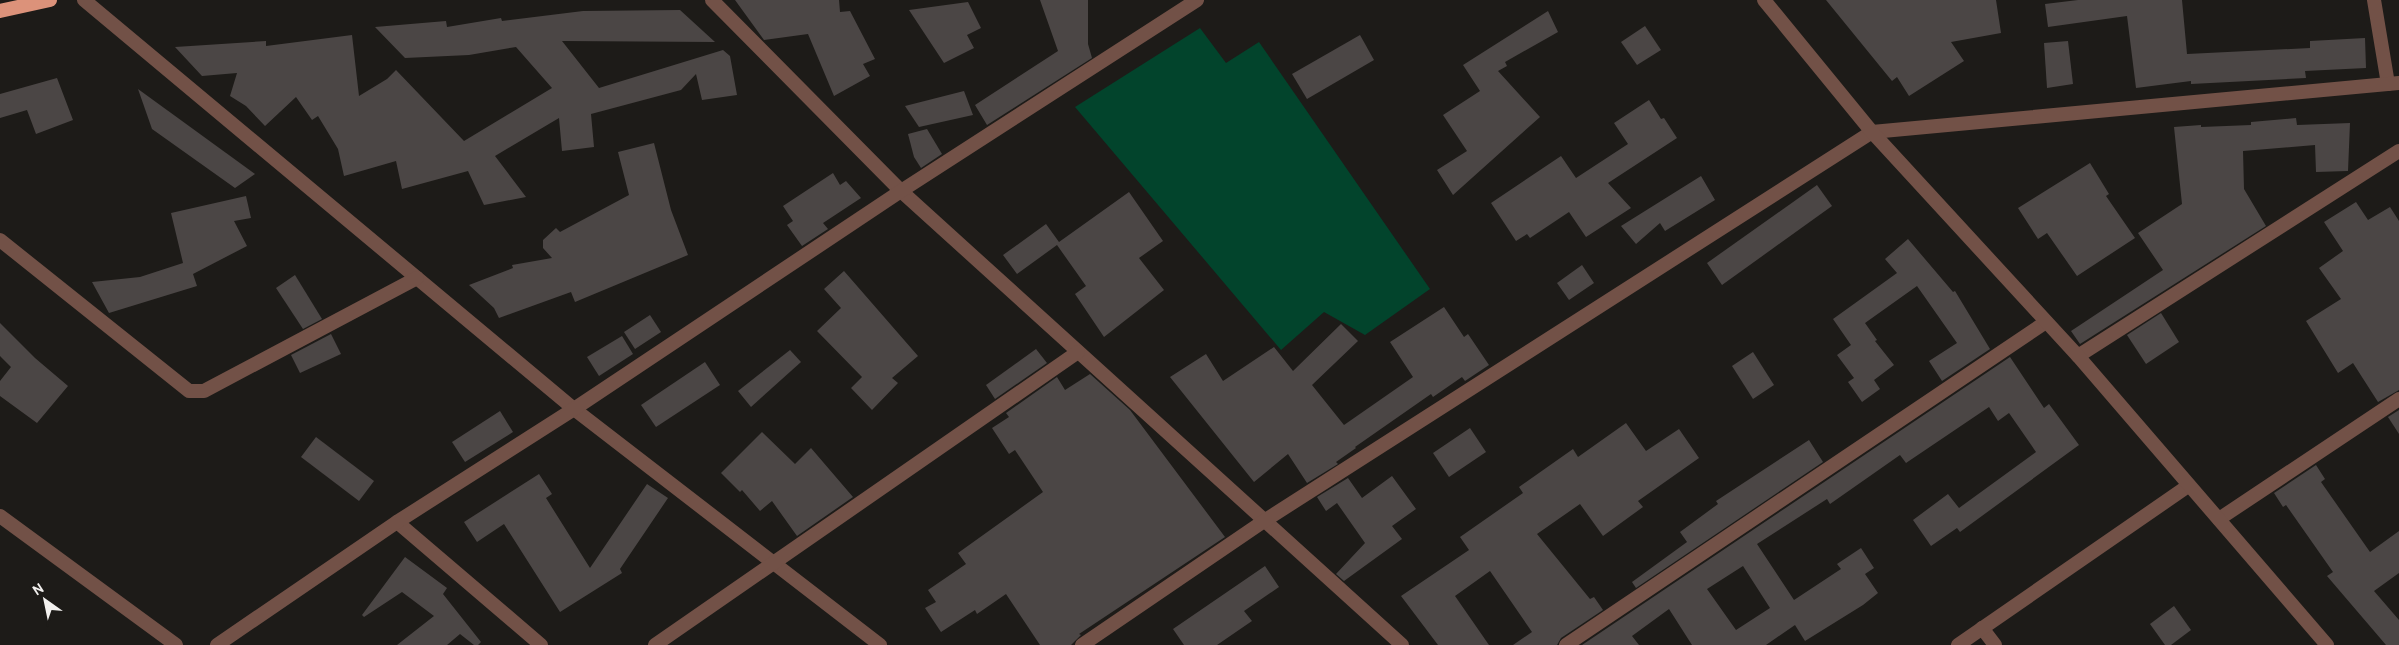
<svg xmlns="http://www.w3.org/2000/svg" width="2399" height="645" viewBox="0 0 2399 645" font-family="Overpass,sans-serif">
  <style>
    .green { fill: #02442c }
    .building { fill: #4b4645; fill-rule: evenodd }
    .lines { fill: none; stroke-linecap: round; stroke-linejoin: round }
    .service { stroke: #725147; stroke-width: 14 }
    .minor { stroke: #725147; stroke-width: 14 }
    .tertiary { stroke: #725147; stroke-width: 14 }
    .trunk { stroke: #dc927a; stroke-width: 14 }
  </style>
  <rect width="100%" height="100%" fill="#1d1b18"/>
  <path class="green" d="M 1200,28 L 1226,63 L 1259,42 L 1430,289 L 1365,335 L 1324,312 L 1281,350 L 1075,107 Z"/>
  <g class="building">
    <path d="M 735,0 L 839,0 L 840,12 L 850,11 L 875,59 L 863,64 L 870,76 L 834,96 L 808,34 L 764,40 Z"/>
    <path d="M 1040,0 L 1088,0 L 1088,44 L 1092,58 L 987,125 L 975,105 L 1058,51 Z"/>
    <path d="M 1826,0 L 1996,0 L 2001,33 L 1951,42 L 1964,61 L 1909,96 L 1897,77 L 1892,81 Z"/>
    <path d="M 2078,0 L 2182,0 L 2187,54 L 2310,48 L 2310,41 L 2365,38 L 2366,68 L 2305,71 L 2306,78 L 2191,84 L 2191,81 L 2136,88 L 2127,16 L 2048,27 L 2045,4 Z"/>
    <path d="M 968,2 L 981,28 L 967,35 L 974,48 L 944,63 L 909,10 Z"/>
    <path d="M 680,10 L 715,42 L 562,41 L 599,88 L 723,50 L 730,56 L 737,95 L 702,100 L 696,74 L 681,90 L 591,114 L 594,147 L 562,151 L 559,118 L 495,156 L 526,197 L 484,205 L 468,171 L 402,189 L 396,161 L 344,176 L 338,149 L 318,116 L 312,120 L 296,97 L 265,126 L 246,106 L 230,96 L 237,73 L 202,76 L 175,47 L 266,41 L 266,46 L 352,35 L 359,96 L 387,79 L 396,70 L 464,141 L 552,88 L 516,47 L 469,55 L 405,58 L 375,27 L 446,21 L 447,27 L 501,18 L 502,21 L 583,11 Z"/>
    <path d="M 1548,11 L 1558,32 L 1505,62 L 1507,66 L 1498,71 L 1540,117 L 1453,195 L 1437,170 L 1467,151 L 1443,115 L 1480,91 L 1463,65 Z"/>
    <path d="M 1645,26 L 1661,50 L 1637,65 L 1621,42 Z"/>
    <path d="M 1360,35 L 1374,60 L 1307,99 L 1292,74 Z"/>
    <path d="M 2068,41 L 2073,84 L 2047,88 L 2044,43 Z"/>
    <path d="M 57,78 L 73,120 L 36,134 L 27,110 L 0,118 L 0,94 Z"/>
    <path d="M 138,89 L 255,174 L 235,188 L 152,129 Z"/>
    <path d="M 964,91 L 973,115 L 919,127 L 905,106 Z"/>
    <path d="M 1649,100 L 1661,119 L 1664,118 L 1677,138 L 1608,183 L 1631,208 L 1586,237 L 1569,212 L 1530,238 L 1527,234 L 1516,241 L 1491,203 L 1561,156 L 1576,178 L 1628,144 L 1614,123 Z"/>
    <path d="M 2296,118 L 2297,125 L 2350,123 L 2348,171 L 2316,172 L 2315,145 L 2243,151 L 2244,189 L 2266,226 L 2080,344 L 2071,331 L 2163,270 L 2138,233 L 2182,204 L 2174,127 L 2201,125 L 2201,127 L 2251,125 L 2251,122 Z"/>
    <path d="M 927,129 L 942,154 L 921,168 L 914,157 L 908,134 Z"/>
    <path d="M 654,143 L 671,210 L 688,255 L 575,302 L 571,292 L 499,318 L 494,308 L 469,285 L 513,268 L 512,265 L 552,258 L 543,248 L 543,240 L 556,228 L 560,232 L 629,195 L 618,152 Z"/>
    <path d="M 2090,163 L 2109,194 L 2106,196 L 2135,238 L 2077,276 L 2047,233 L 2038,239 L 2018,208 Z"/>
    <path d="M 833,173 L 840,185 L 846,181 L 861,198 L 823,223 L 828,229 L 802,246 L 787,225 L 793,221 L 783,206 Z"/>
    <path d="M 1701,176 L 1715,200 L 1665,231 L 1660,223 L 1636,244 L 1621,226 Z"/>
    <path d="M 1817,185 L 1832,206 L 1722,285 L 1707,263 Z"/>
    <path d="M 1129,192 L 1163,241 L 1139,258 L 1164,290 L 1104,337 L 1075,294 L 1086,286 L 1057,245 L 1017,274 L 1003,255 L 1046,224 L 1059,242 Z"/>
    <path d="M 246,196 L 251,218 L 234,221 L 247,246 L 193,274 L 197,286 L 109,313 L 92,282 L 140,277 L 183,263 L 171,213 Z"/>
    <path d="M 2356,202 L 2368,220 L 2390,207 L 2399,221 L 2399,390 L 2378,402 L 2353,363 L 2338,373 L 2306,321 L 2341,299 L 2319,268 L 2343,251 L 2324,222 Z"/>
    <path d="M 1908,239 L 1953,292 L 1955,291 L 1990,349 L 1942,381 L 1929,361 L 1957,343 L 1917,286 L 1865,323 L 1877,340 L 1875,341 L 1894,365 L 1874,380 L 1880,389 L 1862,402 L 1848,382 L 1854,378 L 1837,355 L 1851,345 L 1833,319 L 1897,273 L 1885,259 Z"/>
    <path d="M 1582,265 L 1594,283 L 1569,300 L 1557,283 Z"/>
    <path d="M 844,271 L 918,356 L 892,378 L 898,383 L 872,410 L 851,388 L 862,377 L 817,331 L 841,308 L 824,289 Z"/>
    <path d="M 295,275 L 322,319 L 303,329 L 276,288 Z"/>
    <path d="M 1444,307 L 1464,337 L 1468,334 L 1489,365 L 1465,381 L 1462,377 L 1433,397 L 1431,394 L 1355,447 L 1356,448 L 1336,462 L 1338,464 L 1307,483 L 1288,454 L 1254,482 L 1170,377 L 1206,354 L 1223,381 L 1274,347 L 1293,371 L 1341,324 L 1358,341 L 1312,385 L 1344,425 L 1413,377 L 1390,342 Z"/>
    <path d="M 2161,313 L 2179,342 L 2146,364 L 2127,335 Z"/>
    <path d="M 650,315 L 661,332 L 635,349 L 624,332 Z"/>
    <path d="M 0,323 L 35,358 L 68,386 L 37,423 L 0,396 L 0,381 L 11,367 L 0,356 Z"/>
    <path d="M 331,334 L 341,354 L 300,373 L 291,355 Z"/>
    <path d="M 622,336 L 633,354 L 599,376 L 587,357 Z"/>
    <path d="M 1036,349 L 1047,363 L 995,399 L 986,385 Z"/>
    <path d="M 790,350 L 801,362 L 751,407 L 738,391 Z"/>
    <path d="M 1753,352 L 1774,385 L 1753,399 L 1732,366 Z"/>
    <path d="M 2010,357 L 2044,408 L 2049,404 L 2079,445 L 1960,532 L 1957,528 L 1931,546 L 1913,520 L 1948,494 L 1959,508 L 2036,452 L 2009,413 L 1998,421 L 1989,407 L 1906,463 L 1900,455 L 1830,504 L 1827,499 L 1757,544 L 1794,600 L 1841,569 L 1837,564 L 1861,548 L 1874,568 L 1865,574 L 1878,593 L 1863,605 L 1805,641 L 1795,625 L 1766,645 L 1692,645 L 1669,609 L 1632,636 L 1639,645 L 1582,645 ZM 1743,566 L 1770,608 L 1736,630 L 1707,589 Z"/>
    <path d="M 705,362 L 720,385 L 656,427 L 641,405 Z"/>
    <path d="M 1090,374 L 1130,410 L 1225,537 L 1079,634 L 1081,635 L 1071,645 L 1040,645 L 1006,594 L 977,614 L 975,610 L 941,632 L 925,608 L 936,602 L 928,590 L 966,564 L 958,553 L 1043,492 L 1015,450 L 1009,454 L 992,428 L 1009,417 L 1006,413 L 1057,377 L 1065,390 Z"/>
    <path d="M 2399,410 L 2399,434 L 2388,417 Z"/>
    <path d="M 500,411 L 513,432 L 465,462 L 452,442 Z"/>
    <path d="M 1626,423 L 1646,451 L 1679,429 L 1699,458 L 1638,501 L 1643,507 L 1603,536 L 1580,504 L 1537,534 L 1590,599 L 1594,597 L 1603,610 L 1561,638 L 1557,645 L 1513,645 L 1532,632 L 1490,571 L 1455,596 L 1489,645 L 1438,645 L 1401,596 L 1469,550 L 1460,537 L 1523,493 L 1519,487 L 1573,449 L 1578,457 Z"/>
    <path d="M 1470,428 L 1486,452 L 1449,477 L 1433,453 Z"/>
    <path d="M 762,432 L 795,464 L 811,448 L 853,497 L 797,536 L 772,501 L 760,511 L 742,490 L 740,492 L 721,473 Z"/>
    <path d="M 316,437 L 374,481 L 359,501 L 301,457 Z"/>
    <path d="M 1809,440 L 1823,462 L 1636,588 L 1632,582 L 1687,542 L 1680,532 L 1718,504 L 1716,501 Z"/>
    <path d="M 2316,465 L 2325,479 L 2321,482 L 2370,552 L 2399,531 L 2399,573 L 2374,591 L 2399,620 L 2399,645 L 2386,645 L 2327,576 L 2333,572 L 2286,505 L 2283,507 L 2274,493 Z"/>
    <path d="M 539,474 L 552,494 L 546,498 L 590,568 L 647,484 L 668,498 L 620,569 L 622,573 L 560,612 L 504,524 L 477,542 L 464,522 Z"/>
    <path d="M 1392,476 L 1416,509 L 1392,526 L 1402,539 L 1344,581 L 1336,574 L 1365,543 L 1337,503 L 1326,511 L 1317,497 L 1348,478 L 1362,498 Z"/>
    <path d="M 405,557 L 447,588 L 443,594 L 481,642 L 478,645 L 474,645 L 460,634 L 447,645 L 397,645 L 434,616 L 402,592 L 364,617 L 362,615 Z"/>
    <path d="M 1265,566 L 1279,587 L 1244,611 L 1252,621 L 1217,645 L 1184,645 L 1173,629 Z"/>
    <path d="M 2174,606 L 2191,630 L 2171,645 L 2165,645 L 2150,624 Z"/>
  </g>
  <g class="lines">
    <path class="service" d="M 397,522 L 541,645"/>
    <g class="minor">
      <path d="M 84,0 L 574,409 L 880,645"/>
      <path d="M 712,0 L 901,191 L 1402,645"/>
      <path d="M 2374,0 L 2388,84"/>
      <path d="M 0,240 L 189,391 L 204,391 L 417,278"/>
      <path d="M 2078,356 L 2399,151"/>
      <path d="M 0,516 L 176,645"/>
      <path d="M 2219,519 L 2399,399"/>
      <path d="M 1982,628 L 1995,645"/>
      <path d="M 217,645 L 397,522 L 574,409 L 901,191 L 1197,0"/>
      <path d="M 655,645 L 1078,352"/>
      <path d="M 1082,645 L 1264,521 L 1872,132 L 2399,83"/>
      <path d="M 1566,645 L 2046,322"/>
      <path d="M 1958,645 L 2188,486"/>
    </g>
    <path class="tertiary" d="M 1764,0 L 1872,132 L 2078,356 L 2327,645"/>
    <path class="trunk" d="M 0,11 L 50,0"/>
  </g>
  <g transform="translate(45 600) rotate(327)" stroke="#1d1b18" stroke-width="4" paint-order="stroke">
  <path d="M0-4L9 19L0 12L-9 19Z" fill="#f3f1ef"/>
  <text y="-8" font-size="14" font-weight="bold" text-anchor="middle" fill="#f3f1ef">N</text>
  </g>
</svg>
